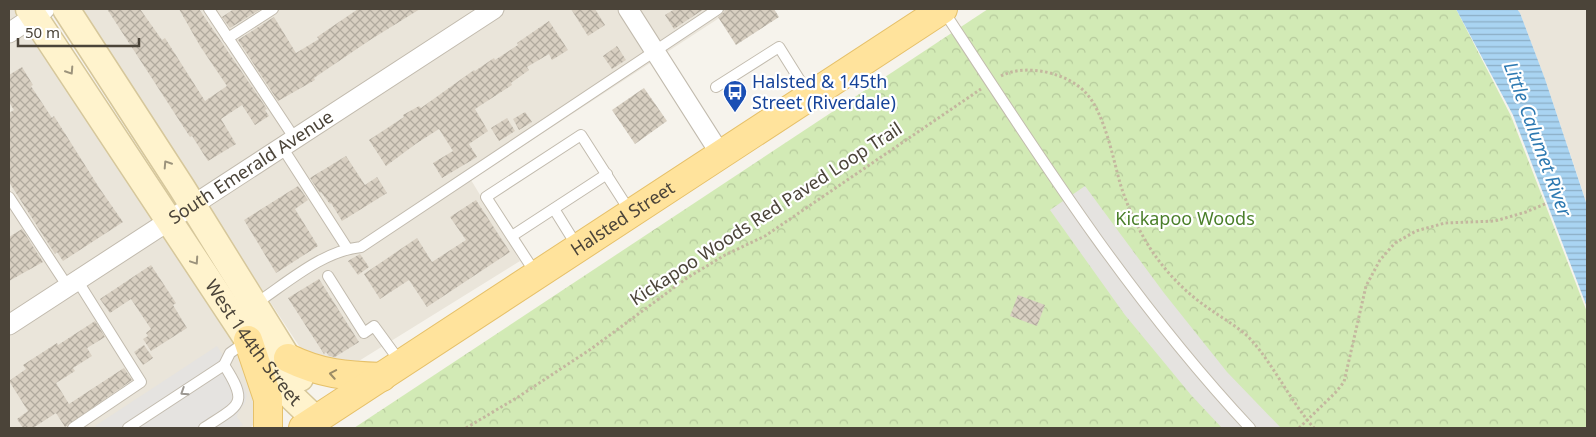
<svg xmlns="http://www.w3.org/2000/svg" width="1596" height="437" viewBox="0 0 1596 437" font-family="'Noto Sans',sans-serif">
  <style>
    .residential { fill: #eae5da }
    .park { fill: url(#park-crowns) }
    .parking { fill: #e5e3e0 }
    .water { fill: url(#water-rules) }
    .building { fill: url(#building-cross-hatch) }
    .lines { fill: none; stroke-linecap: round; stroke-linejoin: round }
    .lane-casing { stroke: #c2bbae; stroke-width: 12 }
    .street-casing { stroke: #c2bbae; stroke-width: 21 }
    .secondary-casing { stroke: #d6c79b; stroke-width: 29 }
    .primary-casing { stroke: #e6c16a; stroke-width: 30 }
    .path { stroke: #c4b79f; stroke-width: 3; stroke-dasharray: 2.5 2.5; stroke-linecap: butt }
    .lane { stroke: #fff; stroke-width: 10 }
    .street { stroke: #fff; stroke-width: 19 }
    .secondary { stroke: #fff3cd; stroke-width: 26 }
    .primary { stroke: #ffe39c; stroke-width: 28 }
    .oneway { stroke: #9c937c }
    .oneway2 { stroke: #9c8c66 }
    .oneway3 { stroke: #9c9892 }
    .labels { text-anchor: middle; stroke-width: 4.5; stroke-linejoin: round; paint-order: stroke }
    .transit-label { font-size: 18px; fill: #164399; stroke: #fff; text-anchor: start }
    .street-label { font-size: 18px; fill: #4b4439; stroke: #fff }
    .park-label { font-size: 18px; fill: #4a7f2a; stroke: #fff }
    .water-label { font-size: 19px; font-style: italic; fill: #2e7ab2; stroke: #fff }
  </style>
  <defs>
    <pattern id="park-crowns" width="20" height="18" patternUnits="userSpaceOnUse" patternTransform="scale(1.25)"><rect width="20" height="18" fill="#d2eab5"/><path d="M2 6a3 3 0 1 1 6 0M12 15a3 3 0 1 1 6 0" fill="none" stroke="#b6ca9c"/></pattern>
    <pattern id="water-rules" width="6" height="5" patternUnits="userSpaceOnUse" patternTransform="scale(1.25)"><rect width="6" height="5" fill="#a9d4f2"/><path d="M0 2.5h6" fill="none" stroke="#8caec5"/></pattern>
    <pattern id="building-cross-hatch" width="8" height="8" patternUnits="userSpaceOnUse" patternTransform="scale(1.25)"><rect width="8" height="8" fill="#d8cfc1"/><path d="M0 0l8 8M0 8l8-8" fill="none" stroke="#b1aa9e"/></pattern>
  </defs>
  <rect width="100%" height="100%" fill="#f6f3ec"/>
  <g class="residential">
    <path d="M 9,9 L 16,9 L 249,366 L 261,396 L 256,422 L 250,428 L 9,428 Z"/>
    <path d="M 78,9 L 733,9 L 471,180 L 520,261 L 354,364 L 326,365 L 303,352 Z"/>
    <path d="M 1517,9 L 1587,9 L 1587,204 L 1545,79 L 1520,13 Z"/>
  </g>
  <path class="park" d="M 988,9 L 1456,9 L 1511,116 L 1587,312 L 1587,428 L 354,428 Z"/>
  <g class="parking">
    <path d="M 1085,186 L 1164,293 L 1227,372 L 1281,428 L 1222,428 L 1191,395 L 1125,315 L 1050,210 Z"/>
    <path d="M 217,346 L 243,386 L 247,395 L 245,403 L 238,413 L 237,417 L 243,425 L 237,428 L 97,428 L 95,426 Z"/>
  </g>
  <path class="water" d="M 1456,9 L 1517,9 L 1520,13 L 1545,79 L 1587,205 L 1587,307 L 1513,115 Z"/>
  <g class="building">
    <path d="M 107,9 L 140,9 L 162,40 L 165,38 L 205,101 L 227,86 L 200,46 L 179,9 L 199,9 L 267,109 L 265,110 L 269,116 L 255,125 L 242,105 L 221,119 L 236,144 L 208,161 L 192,136 L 190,137 Z"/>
    <path d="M 234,9 L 261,9 L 230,28 L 222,17 Z"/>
    <path d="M 358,9 L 420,9 L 370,40 L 314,78 L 315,80 L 278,101 L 238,40 L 274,17 L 296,53 L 319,39 L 317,37 Z"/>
    <path d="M 571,9 L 595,9 L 605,25 L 588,36 Z"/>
    <path d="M 675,9 L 704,9 L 674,29 L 665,15 Z"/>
    <path d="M 725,9 L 774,9 L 779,17 L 736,45 L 718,17 L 724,12 Z"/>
    <path d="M 549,21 L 568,50 L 552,60 L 549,54 L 527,67 L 529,70 L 511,83 L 512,85 L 475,109 L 488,131 L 469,144 L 477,157 L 442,178 L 433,163 L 453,151 L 439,129 L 417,143 L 386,166 L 369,140 L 404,117 L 403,115 L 419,106 L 421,108 L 474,70 L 475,71 L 494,58 L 495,60 L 518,45 L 517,43 Z"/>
    <path d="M 617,46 L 626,60 L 612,69 L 603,56 Z"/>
    <path d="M 22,67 L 33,85 L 31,86 L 52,118 L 54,116 L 100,189 L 123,222 L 63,261 L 57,252 L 55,254 L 9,182 L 9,113 L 14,110 L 9,102 L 9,75 Z"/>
    <path d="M 644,88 L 667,121 L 635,144 L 612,110 Z"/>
    <path d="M 525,112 L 532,122 L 519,130 L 513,119 Z"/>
    <path d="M 507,118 L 515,131 L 499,141 L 491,128 Z"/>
    <path d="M 346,156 L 365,185 L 377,177 L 387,193 L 342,221 L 331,203 L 330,204 L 321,192 L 320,193 L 310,178 Z"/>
    <path d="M 298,186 L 308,200 L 295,209 L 318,246 L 276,273 L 244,220 Z"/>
    <path d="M 476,200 L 510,252 L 427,307 L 409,280 L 380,299 L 364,274 L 417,238 L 432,262 L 466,240 L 450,217 Z"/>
    <path d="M 22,229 L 43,262 L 9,281 L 9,237 Z"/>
    <path d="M 360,254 L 369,267 L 358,275 L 348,261 Z"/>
    <path d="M 151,265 L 176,303 L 173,305 L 187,328 L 151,351 L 143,339 L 148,336 L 146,333 L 151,329 L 131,299 L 110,313 L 100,299 Z"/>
    <path d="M 319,279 L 359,342 L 335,357 L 329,356 L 326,352 L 324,354 L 288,298 Z"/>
    <path d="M 1018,295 L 1045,305 L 1037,326 L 1010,316 Z"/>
    <path d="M 95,321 L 105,337 L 87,348 L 92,356 L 73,368 L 75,371 L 56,383 L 69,404 L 124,368 L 132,380 L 65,427 L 56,413 L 33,428 L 23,428 L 17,419 L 28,411 L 9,381 L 26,369 L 23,365 L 57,343 L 58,345 Z"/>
    <path d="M 144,345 L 153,358 L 143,365 L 134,352 Z"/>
  </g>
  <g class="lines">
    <g class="lane-casing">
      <g id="lane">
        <path d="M 209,9 L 295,139"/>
        <path d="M 943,10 C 1038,155 1131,301 1250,428"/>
        <path d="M 228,38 L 273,9"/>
        <path d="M 716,87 L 779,47 L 809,95"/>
        <path d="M 282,147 L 347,248"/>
        <path d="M 9,197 L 68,287"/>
        <path d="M 554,209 L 577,246"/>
        <path d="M 512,236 L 607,174"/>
        <path d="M 536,274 L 486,197 L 581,135 L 631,213"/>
        <path d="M 328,276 L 364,333 L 374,326 L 401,363"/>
        <path d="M 255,304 C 287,283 322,251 361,247 L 718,9"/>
        <path d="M 73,428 L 141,382 L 77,280"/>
        <path d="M 128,428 L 224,365 L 230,353 L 247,341"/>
        <path d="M 204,428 C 239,405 250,405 224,365"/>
      </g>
    </g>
    <g class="street-casing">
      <g id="street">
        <path d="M 628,9 L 721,155"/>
        <path d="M 9,33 L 45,9"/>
        <path id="s1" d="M 9,325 L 494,9"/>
      </g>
    </g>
    <g class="secondary-casing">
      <g id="secondary">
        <path id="s2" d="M 29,9 L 248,340 L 292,397 L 316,420"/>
        <path d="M 66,9 L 182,188 L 300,378"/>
      </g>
    </g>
    <g class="primary-casing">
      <g id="primary">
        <path d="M 248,340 L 268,399 L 268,428"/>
        <path d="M 288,358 C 321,374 346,376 382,377"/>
        <path id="s3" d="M 303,428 L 943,9"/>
      </g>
    </g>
    <g class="path">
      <path d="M 1001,76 C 1026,63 1067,73 1085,92 C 1104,111 1113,158 1120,183 C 1127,206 1138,229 1150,248 C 1166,273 1187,294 1211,310 C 1225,320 1242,329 1253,342 C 1276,369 1291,402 1314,428"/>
      <path d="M 466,428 L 518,397 L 591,349 L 687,278 L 725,255 L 765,236 L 981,89"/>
      <path d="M 1299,428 L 1335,393 L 1344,382 L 1366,286 L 1380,260 L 1395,243 L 1416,231 L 1445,223 L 1495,221 L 1526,212 L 1547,203"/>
    </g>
    <use href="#lane" class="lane"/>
    <use href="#street" class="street"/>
    <use href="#secondary" class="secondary"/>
    <use href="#primary" class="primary"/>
  </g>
  <defs><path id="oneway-chevron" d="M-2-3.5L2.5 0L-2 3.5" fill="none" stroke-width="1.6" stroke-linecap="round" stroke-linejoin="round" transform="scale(1.25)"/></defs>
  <g class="oneway">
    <use href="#oneway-chevron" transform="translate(70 71) rotate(57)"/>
    <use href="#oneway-chevron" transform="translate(167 164) rotate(-123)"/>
    <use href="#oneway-chevron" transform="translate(195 261) rotate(56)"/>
  </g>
  <use class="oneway2" href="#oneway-chevron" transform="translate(333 374) rotate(-170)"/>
  <use class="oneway3" href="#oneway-chevron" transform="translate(184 392) rotate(147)"/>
  <defs>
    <g id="bus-pin" transform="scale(1.25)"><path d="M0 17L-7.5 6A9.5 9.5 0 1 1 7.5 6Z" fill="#1a4fb4" stroke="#fff"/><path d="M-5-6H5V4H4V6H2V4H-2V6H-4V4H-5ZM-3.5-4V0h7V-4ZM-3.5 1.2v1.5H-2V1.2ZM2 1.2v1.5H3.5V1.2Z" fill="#fff"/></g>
  </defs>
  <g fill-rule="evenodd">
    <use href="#bus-pin" x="735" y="92"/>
  </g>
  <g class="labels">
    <g class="transit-label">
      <text x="752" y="88">Halsted &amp; 145th<tspan x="752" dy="21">Street (Riverdale)</tspan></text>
    </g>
    <g class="street-label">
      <text dy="6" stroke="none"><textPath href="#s1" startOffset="289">South Emerald Avenue</textPath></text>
      <text transform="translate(766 214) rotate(-33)" y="6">Kickapoo Woods Red Paved Loop Trail</text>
      <text dy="6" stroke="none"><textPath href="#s3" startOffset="382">Halsted Street</textPath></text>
      <text dy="6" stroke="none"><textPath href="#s2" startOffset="402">West 144th Street</textPath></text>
    </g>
    <g class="park-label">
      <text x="1185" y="225">Kickapoo Woods</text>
    </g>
    <g class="water-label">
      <text transform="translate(1538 139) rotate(70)" y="7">Little Calumet River</text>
    </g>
  </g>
  <rect width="1596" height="437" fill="none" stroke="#4b4439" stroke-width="20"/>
  <path d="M18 38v8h121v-8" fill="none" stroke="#4b4439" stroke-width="2.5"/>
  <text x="25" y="38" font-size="15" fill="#4b4439" stroke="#ffffff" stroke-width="4" paint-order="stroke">50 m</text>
</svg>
